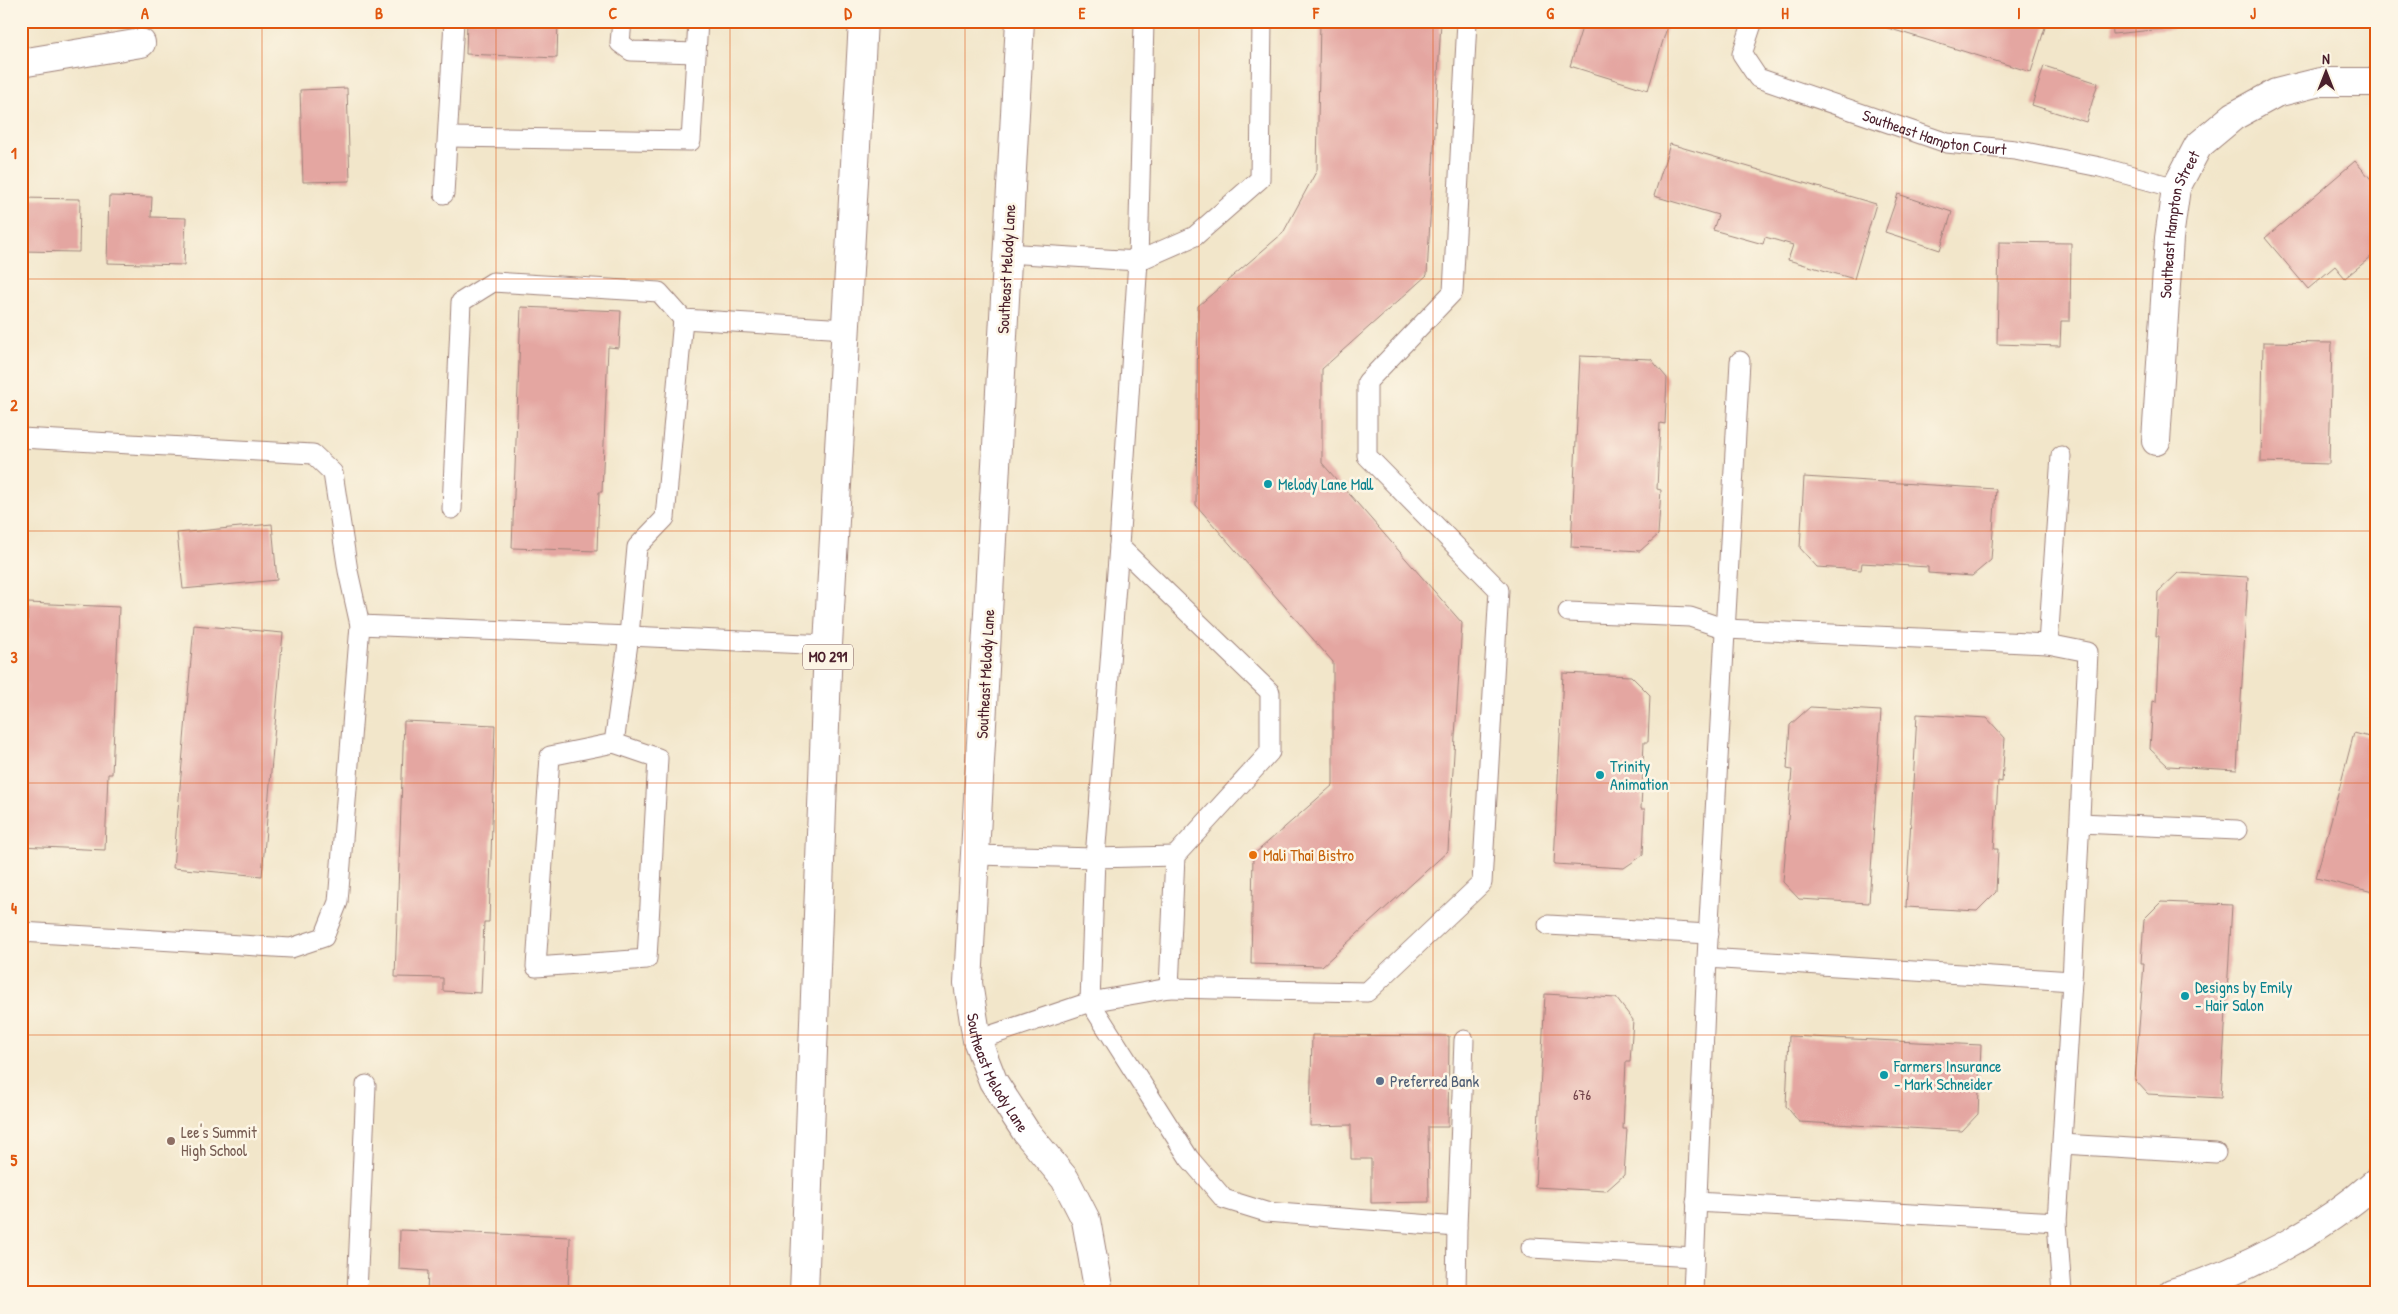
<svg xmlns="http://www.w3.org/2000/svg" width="2398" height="1314" viewBox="0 0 2398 1314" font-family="'Patrick Hand',sans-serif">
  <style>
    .building { fill: #e4a6a1 }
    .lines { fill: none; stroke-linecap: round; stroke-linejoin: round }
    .service-casing { stroke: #9e827a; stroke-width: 21 }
    .minor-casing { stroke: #9e827a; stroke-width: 30 }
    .primary-casing { stroke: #9e827a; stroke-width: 30 }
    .service { stroke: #fff; stroke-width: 19 }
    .minor { stroke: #fff; stroke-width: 28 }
    .primary { stroke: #fff; stroke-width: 28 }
    .grid { fill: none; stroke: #e0560e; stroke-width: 1; stroke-opacity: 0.55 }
    .culture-dot { fill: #0f9aa8; stroke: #fcf5e5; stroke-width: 2 }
    .food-dot { fill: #e8710a; stroke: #fcf5e5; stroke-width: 2 }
    .service-dot { fill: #5c6f8a; stroke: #fcf5e5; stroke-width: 2 }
    .education-dot { fill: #8d6e63; stroke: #fcf5e5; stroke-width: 2 }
    .labels { text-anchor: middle; stroke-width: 5; stroke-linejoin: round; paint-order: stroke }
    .number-label { font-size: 14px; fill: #704148 }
    .shield { fill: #fcf5e5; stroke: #7f5f63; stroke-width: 1 }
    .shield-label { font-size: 15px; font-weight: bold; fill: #4a1f2b }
    .street-label { font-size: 16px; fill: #4a1f2b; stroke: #fcf5e5 }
    .culture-label { font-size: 16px; fill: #0d838f; stroke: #fcf5e5; text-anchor: start }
    .food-label { font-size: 16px; fill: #c56008; stroke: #fcf5e5; text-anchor: start }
    .service-label { font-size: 16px; fill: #4e5e75; stroke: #fcf5e5; text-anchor: start }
    .education-label { font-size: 16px; fill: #785e54; stroke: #fcf5e5; text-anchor: start }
    .neatline { fill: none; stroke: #e0560e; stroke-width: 2 }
    .grid-label { font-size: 16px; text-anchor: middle; font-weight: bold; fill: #e0560e }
  </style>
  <rect width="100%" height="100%" fill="#fcf5e5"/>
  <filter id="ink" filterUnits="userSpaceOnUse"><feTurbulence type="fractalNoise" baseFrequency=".02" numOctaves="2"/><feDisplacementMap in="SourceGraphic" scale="10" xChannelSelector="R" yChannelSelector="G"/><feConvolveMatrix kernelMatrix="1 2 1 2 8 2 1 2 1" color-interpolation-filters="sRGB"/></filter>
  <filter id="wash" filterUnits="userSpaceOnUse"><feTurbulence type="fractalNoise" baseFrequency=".0096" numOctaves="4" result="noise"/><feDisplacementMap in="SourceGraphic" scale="20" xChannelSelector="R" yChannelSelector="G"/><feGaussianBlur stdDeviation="1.12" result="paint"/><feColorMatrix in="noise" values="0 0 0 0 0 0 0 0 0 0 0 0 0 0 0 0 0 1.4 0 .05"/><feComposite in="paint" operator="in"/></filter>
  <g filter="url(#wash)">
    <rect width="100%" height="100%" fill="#f2e6ca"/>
    <g id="blocks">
      <g class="building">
        <path d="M 467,21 L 558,21 L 557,58 L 466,54 Z"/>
        <path d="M 1320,21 L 1441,21 L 1427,275 L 1322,369 L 1322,463 L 1462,623 L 1448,851 L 1322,966 L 1251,964 L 1253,855 L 1333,785 L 1333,662 L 1196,505 L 1198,306 L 1283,233 L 1317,170 Z"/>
        <path d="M 1584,21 L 1669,21 L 1648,90 L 1570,66 Z"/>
        <path d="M 1865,21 L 2047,21 L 2031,72 Z"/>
        <path d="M 2112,21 L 2213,21 L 2214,24 L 2113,34 Z"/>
        <path d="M 2044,66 L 2098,83 L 2086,122 L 2032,105 Z"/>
        <path d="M 347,88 L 350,181 L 303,182 L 300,90 Z"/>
        <path d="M 1670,144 L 1876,204 L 1854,279 L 1788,260 L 1793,245 L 1765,237 L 1763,244 L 1713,230 L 1718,215 L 1654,196 Z"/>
        <path d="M 2355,161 L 2377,186 L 2377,232 L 2373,235 L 2377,239 L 2377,252 L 2345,278 L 2335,266 L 2308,289 L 2265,238 Z"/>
        <path d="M 1898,194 L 1952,212 L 1940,250 L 1885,232 Z"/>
        <path d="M 109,196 L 152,197 L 151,217 L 186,218 L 184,265 L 107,263 Z"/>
        <path d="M 21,198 L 80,199 L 79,252 L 21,251 Z"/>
        <path d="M 1999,242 L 2071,243 L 2070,321 L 2061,321 L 2060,346 L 1997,344 Z"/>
        <path d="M 521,307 L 621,311 L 619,348 L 608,347 L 602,492 L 599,492 L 597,551 L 512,548 Z"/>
        <path d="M 2263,342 L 2332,343 L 2329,464 L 2261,462 Z"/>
        <path d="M 1580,356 L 1651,359 L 1667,378 L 1665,424 L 1660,423 L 1657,489 L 1661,490 L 1658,535 L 1640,551 L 1571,547 Z"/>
        <path d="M 1804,477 L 1996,489 L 1991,560 L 1972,576 L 1928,573 L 1928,567 L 1862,563 L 1861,570 L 1817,567 L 1800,548 Z"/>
        <path d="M 272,524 L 277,580 L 183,589 L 177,533 Z"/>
        <path d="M 2178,573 L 2248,577 L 2237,770 L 2168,766 L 2150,749 L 2153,701 L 2156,702 L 2159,636 L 2156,636 L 2158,592 Z"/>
        <path d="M 28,603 L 119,607 L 112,774 L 108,774 L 105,850 L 21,846 L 21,765 Z"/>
        <path d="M 194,625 L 283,633 L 262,876 L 173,868 Z"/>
        <path d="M 1563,673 L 1631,676 L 1650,695 L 1648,742 L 1644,742 L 1641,809 L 1645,809 L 1643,855 L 1624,868 L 1554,864 Z"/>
        <path d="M 1810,707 L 1881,711 L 1869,903 L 1799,899 L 1783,882 L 1792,770 L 1787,769 L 1790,725 Z"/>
        <path d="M 1917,714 L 1987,718 L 2005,738 L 2002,782 L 1998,781 L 1994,849 L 1998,849 L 1996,892 L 1977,911 L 1906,907 Z"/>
        <path d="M 404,721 L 495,725 L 489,922 L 484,922 L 481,993 L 443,991 L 443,978 L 395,977 Z"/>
        <path d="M 2354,733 L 2377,739 L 2377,893 L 2316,878 Z"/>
        <path d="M 2161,902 L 2232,905 L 2221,1098 L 2148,1094 L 2135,1080 L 2144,963 L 2141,963 L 2144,919 Z"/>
        <path d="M 1545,994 L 1616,998 L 1633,1020 L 1630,1062 L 1626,1062 L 1623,1129 L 1627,1129 L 1624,1175 L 1606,1191 L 1535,1187 Z"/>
        <path d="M 1312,1035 L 1449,1036 L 1448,1127 L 1428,1127 L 1429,1202 L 1371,1203 L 1371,1159 L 1351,1159 L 1351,1125 L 1310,1126 Z"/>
        <path d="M 1789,1036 L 1981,1045 L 1978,1114 L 1962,1131 L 1799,1122 L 1786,1106 Z"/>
        <path d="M 400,1230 L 570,1237 L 568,1293 L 427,1293 L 428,1271 L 399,1269 Z"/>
      </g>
    </g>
  </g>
  <g filter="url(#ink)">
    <use href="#blocks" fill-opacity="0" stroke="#9e827a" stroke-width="1"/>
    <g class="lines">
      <g class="service-casing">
        <g id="service">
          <path d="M 622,21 L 620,43 L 631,51 L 696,53"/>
          <path d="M 1262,21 L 1260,179 L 1195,236 L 1138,261 L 1119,546 L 1270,692 L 1270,752 L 1175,856 L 1169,988 L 1367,992 L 1482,883 L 1499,590 L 1367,456 L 1367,382 L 1453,292 L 1467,21"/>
          <path id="s1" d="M 1753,21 L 1742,54 L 1758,78 L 1947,143 L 2015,150 L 2100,167 L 2176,188"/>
          <path d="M 448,137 L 691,141 L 698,21"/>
          <path d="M 444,194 L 454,21"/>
          <path d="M 1007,253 L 1138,261 L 1144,21"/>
          <path d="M 21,438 L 313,454 L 333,473 L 348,571 L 360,625 L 338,902 L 324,937 L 291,948 L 21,932"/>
          <path d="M 452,509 L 461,302 L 493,282 L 659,292 L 683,319 L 846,329"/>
          <path d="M 1119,546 L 1095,858 L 1090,1002 L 1189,1158 L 1224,1199 L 1266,1212 L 1457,1227 L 1456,1293"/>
          <path d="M 1568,612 L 1690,617 L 1726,629 L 2048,644 L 2088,652 L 2072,981 L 2057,1222 L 2062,1293"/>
          <path d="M 360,625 L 629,636 L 637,547 L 665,518 L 683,319"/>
          <path d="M 2048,644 L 2061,456"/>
          <path d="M 614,743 L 550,756 L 536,967 L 647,959 L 658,758 L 614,743 L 629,636 L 828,645"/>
          <path d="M 2080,823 L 2237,830"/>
          <path d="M 976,855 L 1095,858 L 1175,856"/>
          <path d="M 1548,925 L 1709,934"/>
          <path d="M 1707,958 L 2072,981"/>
          <path d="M 977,1040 L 1090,1002 L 1169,988"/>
          <path d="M 2062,1144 L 2216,1153"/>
          <path d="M 1696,1202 L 2057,1222"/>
          <path d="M 1457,1227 L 1464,1040"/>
          <path d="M 1531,1248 L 1694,1257"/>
          <path d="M 357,1293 L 366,1085"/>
          <path d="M 1693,1293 L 1707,958 L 1740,361"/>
        </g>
      </g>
      <g class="minor-casing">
        <g id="minor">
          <path id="s2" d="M 1020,21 L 968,983 L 977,1040 L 993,1081 L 1026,1132 L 1065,1179 L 1086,1220 L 1099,1293"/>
          <path d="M 21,63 L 141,43"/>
          <path id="s3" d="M 2156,441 L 2169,238 L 2176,188 L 2198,146 L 2234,116 L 2276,93 L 2320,82 L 2377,82"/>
          <path d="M 2172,1293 C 2243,1273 2322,1230 2377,1181"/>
        </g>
      </g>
      <g class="primary-casing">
        <path id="primary" d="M 804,1293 L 828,645 L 863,21"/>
      </g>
      <use href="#service" class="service"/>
      <use href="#minor" class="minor"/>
      <use href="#primary" class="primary"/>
    </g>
  </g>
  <path class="grid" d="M 262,21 L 262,1293M 496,21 L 496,1293M 730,21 L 730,1293M 965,21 L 965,1293M 1199,21 L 1199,1293M 1433,21 L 1433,1293M 1668,21 L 1668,1293M 1902,21 L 1902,1293M 2136,21 L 2136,1293M 21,279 L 2377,279M 21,531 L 2377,531M 21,783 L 2377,783M 21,1035 L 2377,1035"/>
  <g class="culture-dot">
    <circle cx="1268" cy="484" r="5"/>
    <circle cx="1600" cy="775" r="5"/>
    <circle cx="2185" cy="996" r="5"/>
    <circle cx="1884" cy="1075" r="5"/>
  </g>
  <circle class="food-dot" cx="1253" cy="855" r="5"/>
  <circle class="service-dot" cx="1380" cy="1081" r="5"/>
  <circle class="education-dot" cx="171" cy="1141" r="5"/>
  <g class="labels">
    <g class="number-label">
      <text x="1582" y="1100">676</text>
    </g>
    <rect class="shield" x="803" y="644.5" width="50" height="25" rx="4"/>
    <g class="shield-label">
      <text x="828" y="662">MO 291</text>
    </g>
    <g class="street-label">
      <text dy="6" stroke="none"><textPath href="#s1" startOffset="249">Southeast Hampton Court</textPath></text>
      <text dy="6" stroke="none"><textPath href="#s3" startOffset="219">Southeast Hampton Street</textPath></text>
      <text transform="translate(1006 269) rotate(-87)" y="6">Southeast Melody Lane</text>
      <text transform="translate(985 674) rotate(-87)" y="6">Southeast Melody Lane</text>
      <text dy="6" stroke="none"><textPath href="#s2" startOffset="1059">Southeast Melody Lane</textPath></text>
    </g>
    <g class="culture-label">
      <text x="1278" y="490">Melody Lane Mall</text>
      <text x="1610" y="772">Trinity<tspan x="1610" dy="18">Animation</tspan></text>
      <text x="2195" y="993">Designs by Emily<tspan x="2195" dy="18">- Hair Salon</tspan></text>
      <text x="1894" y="1072">Farmers Insurance<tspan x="1894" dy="18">- Mark Schneider</tspan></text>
    </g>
    <g class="food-label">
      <text x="1263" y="861">Mali Thai Bistro</text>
    </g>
    <g class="service-label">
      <text x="1390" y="1087">Preferred Bank</text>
    </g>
    <g class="education-label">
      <text x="181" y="1138">Lee's Summit<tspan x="181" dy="18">High School</tspan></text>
    </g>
  </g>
  <rect width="2398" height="1314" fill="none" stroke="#fcf5e5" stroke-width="55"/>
  <g transform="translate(2326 72)" stroke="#fcf5e5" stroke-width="4" paint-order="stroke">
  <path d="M0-4L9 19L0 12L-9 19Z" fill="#4a1f2b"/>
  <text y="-8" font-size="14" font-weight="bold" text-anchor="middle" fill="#4a1f2b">N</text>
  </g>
  <rect x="28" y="28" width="2342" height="1258" class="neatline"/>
  <g class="grid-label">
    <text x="145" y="19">A</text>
    <text x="379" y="19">B</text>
    <text x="613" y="19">C</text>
    <text x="848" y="19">D</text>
    <text x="1082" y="19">E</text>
    <text x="1316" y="19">F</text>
    <text x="1550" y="19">G</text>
    <text x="1785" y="19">H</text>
    <text x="2019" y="19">I</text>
    <text x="2253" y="19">J</text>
    <text x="14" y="159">1</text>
    <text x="14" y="411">2</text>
    <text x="14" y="663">3</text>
    <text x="14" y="914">4</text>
    <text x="14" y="1166">5</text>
  </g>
</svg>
